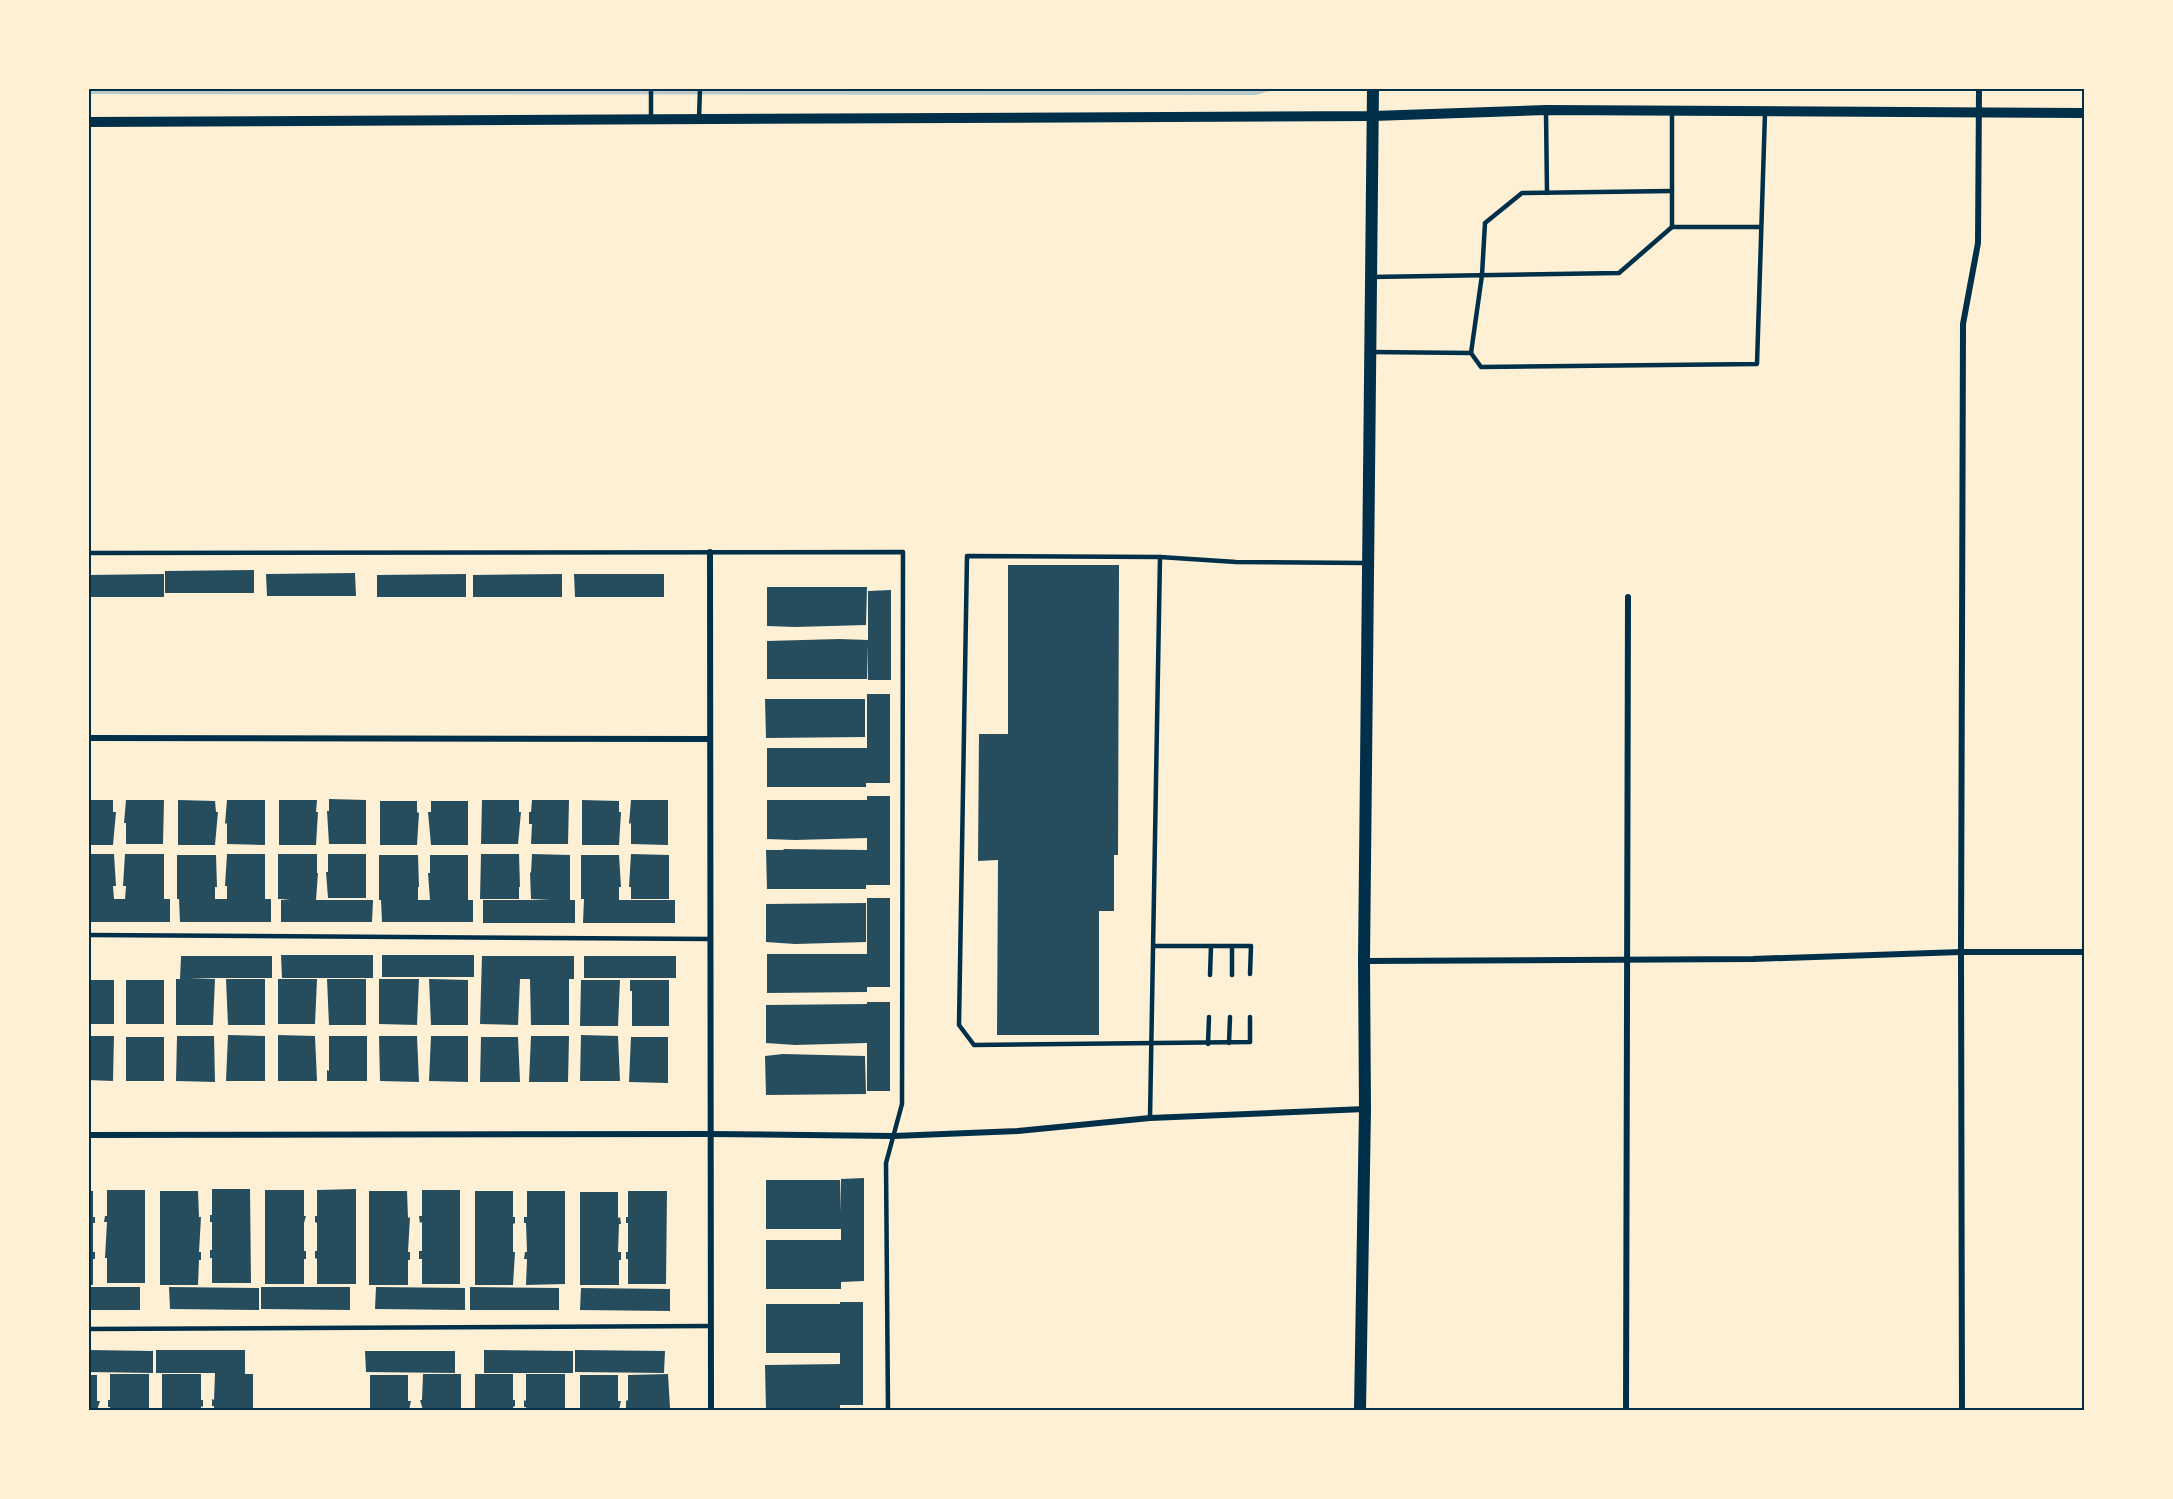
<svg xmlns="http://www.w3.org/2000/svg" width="2173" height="1499" viewBox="0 0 2173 1499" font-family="Jost,sans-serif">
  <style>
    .green { fill: #b9caca }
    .building { fill: #264d5e }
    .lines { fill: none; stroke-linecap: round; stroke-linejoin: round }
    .service { stroke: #003049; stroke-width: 4.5 }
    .minor { stroke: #003049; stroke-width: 6 }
    .tertiary { stroke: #003049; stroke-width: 10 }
    .secondary { stroke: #003049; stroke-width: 12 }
    .neatline { fill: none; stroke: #003049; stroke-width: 2 }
  </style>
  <rect width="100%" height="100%" fill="#fdf0d5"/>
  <path class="green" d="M 89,88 L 1276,89 L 1256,95 L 89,94 Z"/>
  <g class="building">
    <path d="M 1008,565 L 1119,565 L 1118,855 L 1114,855 L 1114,911 L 1099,911 L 1099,1035 L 997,1035 L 998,860 L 978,861 L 979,734 L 1008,734 Z"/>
    <path d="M 254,570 L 254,593 L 165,593 L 165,571 Z"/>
    <path d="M 355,573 L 356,596 L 267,596 L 266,574 Z"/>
    <path d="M 164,574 L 164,597 L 88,597 L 88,575 Z"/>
    <path d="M 466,574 L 466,597 L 377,597 L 377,575 Z"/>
    <path d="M 562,574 L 562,597 L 473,597 L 473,575 Z"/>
    <path d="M 574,574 L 664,574 L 664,597 L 575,597 Z"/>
    <path d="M 767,587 L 867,587 L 866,625 L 795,627 L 767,626 Z"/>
    <path d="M 891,590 L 891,680 L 868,680 L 868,645 L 867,679 L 767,679 L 767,641 L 839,639 L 868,640 L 868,591 Z"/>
    <path d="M 867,694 L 890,694 L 890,783 L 866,783 L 866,787 L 767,787 L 767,748 L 867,748 Z"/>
    <path d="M 765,699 L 865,699 L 865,737 L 766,738 Z"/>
    <path d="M 867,796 L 890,796 L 890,885 L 866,885 L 866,889 L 767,889 L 766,850 L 784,850 L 783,849 L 867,850 L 867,838 L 795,840 L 767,839 L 767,800 L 867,800 Z"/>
    <path d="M 329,799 L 366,800 L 366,844 L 329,844 L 327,811 L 329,811 Z"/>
    <path d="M 88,800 L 113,800 L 113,812 L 116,812 L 113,845 L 88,845 Z"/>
    <path d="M 126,800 L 164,800 L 163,844 L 126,844 L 126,823 L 124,823 Z"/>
    <path d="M 178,800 L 215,801 L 216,812 L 218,812 L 215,845 L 178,845 Z"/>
    <path d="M 227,800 L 265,800 L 265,845 L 227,844 L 227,823 L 225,824 Z"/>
    <path d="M 279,800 L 317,800 L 316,812 L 318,812 L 316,845 L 279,845 Z"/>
    <path d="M 482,800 L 519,800 L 519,812 L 521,812 L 518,844 L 481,844 Z"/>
    <path d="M 532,800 L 569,800 L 568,844 L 531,844 L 532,824 L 529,824 L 529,812 L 531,812 Z"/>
    <path d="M 582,800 L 619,801 L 619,812 L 621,812 L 619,845 L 582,845 Z"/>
    <path d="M 631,800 L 668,800 L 668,845 L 631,844 L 631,823 L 629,824 Z"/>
    <path d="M 380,801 L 417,801 L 417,812 L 419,813 L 417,845 L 380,845 Z"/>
    <path d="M 431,801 L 468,801 L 468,845 L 431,845 L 428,812 L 431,812 Z"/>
    <path d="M 88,854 L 114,854 L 116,886 L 113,886 L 114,899 L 125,899 L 126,886 L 123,886 L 125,854 L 164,854 L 164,899 L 170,899 L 170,922 L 88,922 Z"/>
    <path d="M 227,854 L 265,854 L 265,899 L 271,899 L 271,922 L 180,922 L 179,899 L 177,899 L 177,855 L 216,855 L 217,887 L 215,887 L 215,899 L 238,899 L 227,899 L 227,886 L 225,886 Z"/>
    <path d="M 278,854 L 317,854 L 317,873 L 318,873 L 316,900 L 373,900 L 372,922 L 281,922 L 281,900 L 290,899 L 278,899 Z"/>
    <path d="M 328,854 L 366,854 L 366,898 L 328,898 L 326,872 L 328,872 Z"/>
    <path d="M 481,854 L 519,854 L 520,887 L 519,887 L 519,899 L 480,899 Z"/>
    <path d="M 532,854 L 570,855 L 570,900 L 575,900 L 575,923 L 483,923 L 483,900 L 551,900 L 531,899 L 530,872 L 531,873 Z"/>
    <path d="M 631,854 L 669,855 L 669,899 L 631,899 L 631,887 L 629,887 Z"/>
    <path d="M 379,855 L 418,855 L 419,887 L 418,887 L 418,900 L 430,900 L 428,873 L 430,873 L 430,855 L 468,855 L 468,900 L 473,900 L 473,922 L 382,922 L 381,900 L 379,900 Z"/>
    <path d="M 581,855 L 619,855 L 621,887 L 619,887 L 619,900 L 675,900 L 675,923 L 583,923 L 584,899 L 581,899 Z"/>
    <path d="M 867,898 L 890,898 L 890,987 L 867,987 L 867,992 L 767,993 L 767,954 L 867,954 Z"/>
    <path d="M 866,903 L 866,942 L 795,944 L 766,942 L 766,904 Z"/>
    <path d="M 281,955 L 373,955 L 373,978 L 282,978 Z"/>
    <rect x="382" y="955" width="92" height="22"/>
    <path d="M 181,956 L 272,956 L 272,978 L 189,978 L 215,979 L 213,1025 L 176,1025 L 176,979 L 180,979 Z"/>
    <path d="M 482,956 L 574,956 L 574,979 L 569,979 L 569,1025 L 531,1025 L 530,979 L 520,979 L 518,1025 L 480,1024 Z"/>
    <rect x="584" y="956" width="92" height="22"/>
    <path d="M 226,979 L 265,979 L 265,1025 L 228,1025 Z"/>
    <path d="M 278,979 L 317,979 L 315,1024 L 278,1024 Z"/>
    <path d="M 327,979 L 366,979 L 366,1025 L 329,1025 Z"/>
    <path d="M 379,979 L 419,979 L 417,1025 L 379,1024 Z"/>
    <path d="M 429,979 L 468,980 L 468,1025 L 431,1025 Z"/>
    <rect x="88" y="980" width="26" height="44"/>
    <rect x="126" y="980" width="38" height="44"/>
    <path d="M 581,980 L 620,980 L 618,1026 L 580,1026 Z"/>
    <path d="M 630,980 L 669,980 L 669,1026 L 632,1026 L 632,991 L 630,991 Z"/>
    <path d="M 867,1002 L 890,1002 L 890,1091 L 867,1091 L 867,1043 L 795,1045 L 766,1043 L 766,1005 L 867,1004 Z"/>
    <path d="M 228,1035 L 265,1036 L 265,1081 L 226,1081 Z"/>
    <path d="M 278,1035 L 315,1036 L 317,1081 L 278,1081 Z"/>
    <path d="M 581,1035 L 618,1036 L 620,1081 L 580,1081 Z"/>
    <path d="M 88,1036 L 114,1036 L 113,1081 L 88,1080 Z"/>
    <path d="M 177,1036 L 214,1036 L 215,1082 L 176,1081 Z"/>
    <path d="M 329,1036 L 367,1036 L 367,1081 L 327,1081 L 327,1070 L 329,1071 Z"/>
    <path d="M 379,1036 L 417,1036 L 419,1082 L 380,1081 Z"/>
    <path d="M 431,1036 L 468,1036 L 468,1082 L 429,1081 Z"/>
    <path d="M 531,1036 L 569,1036 L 568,1082 L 529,1082 Z"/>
    <rect x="126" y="1037" width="38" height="44"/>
    <path d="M 481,1037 L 518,1037 L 520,1082 L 480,1082 Z"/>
    <path d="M 631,1037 L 668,1037 L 668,1083 L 629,1082 Z"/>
    <path d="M 783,1054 L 865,1056 L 866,1094 L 766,1095 L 765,1056 Z"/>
    <path d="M 864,1178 L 864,1281 L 841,1282 L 841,1289 L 766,1289 L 766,1240 L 841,1240 L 841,1229 L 766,1229 L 766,1180 L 840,1180 L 841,1212 L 841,1179 Z"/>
    <path d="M 212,1189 L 250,1189 L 251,1283 L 212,1283 L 212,1258 L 210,1258 L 210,1250 L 212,1250 L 212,1222 L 210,1222 L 210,1215 L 212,1215 Z"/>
    <path d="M 356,1189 L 356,1284 L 317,1284 L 317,1259 L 315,1258 L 315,1251 L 317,1251 L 317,1223 L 315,1222 L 315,1216 L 317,1216 L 317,1190 Z"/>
    <path d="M 107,1190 L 145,1190 L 145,1283 L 107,1283 L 107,1258 L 105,1258 L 107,1222 L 104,1222 L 105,1216 L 107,1216 Z"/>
    <path d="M 265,1190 L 304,1190 L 304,1216 L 306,1216 L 304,1223 L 304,1251 L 306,1251 L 306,1259 L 304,1259 L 304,1284 L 265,1284 Z"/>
    <path d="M 422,1190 L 460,1190 L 460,1284 L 422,1284 L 422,1259 L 419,1259 L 419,1251 L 422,1251 L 422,1222 L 420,1223 L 419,1216 L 422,1216 Z"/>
    <path d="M 88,1191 L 93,1191 L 93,1217 L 95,1217 L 95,1223 L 93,1223 L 93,1252 L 95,1252 L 95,1259 L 93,1259 L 93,1285 L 88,1285 Z"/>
    <path d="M 160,1191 L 198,1191 L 199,1217 L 201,1217 L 199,1252 L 201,1252 L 201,1260 L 199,1260 L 198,1285 L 160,1285 Z"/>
    <path d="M 369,1191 L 407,1191 L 408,1218 L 410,1217 L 408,1252 L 410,1252 L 410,1260 L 408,1260 L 408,1285 L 369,1285 Z"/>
    <path d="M 475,1191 L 513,1191 L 513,1217 L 515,1217 L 515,1223 L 513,1224 L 513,1252 L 515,1252 L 513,1285 L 475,1285 Z"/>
    <path d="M 527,1191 L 565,1191 L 565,1284 L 526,1285 L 527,1259 L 524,1259 L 525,1252 L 527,1252 L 526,1223 L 524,1223 L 524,1217 L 527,1217 Z"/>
    <path d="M 628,1191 L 667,1191 L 666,1284 L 628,1284 L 628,1259 L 626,1259 L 626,1252 L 628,1252 L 628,1223 L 626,1223 L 626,1217 L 628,1217 Z"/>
    <path d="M 580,1192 L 618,1192 L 618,1218 L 620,1217 L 621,1224 L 619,1224 L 618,1252 L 621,1252 L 621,1260 L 619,1260 L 619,1285 L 580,1285 Z"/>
    <rect x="88" y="1287" width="52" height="23"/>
    <path d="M 169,1287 L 259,1288 L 259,1310 L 170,1309 Z"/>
    <path d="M 261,1287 L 350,1287 L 350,1310 L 261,1309 Z"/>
    <path d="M 376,1287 L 465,1288 L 465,1310 L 375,1309 Z"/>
    <path d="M 470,1287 L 559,1288 L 559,1310 L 470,1310 Z"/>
    <path d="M 581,1288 L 670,1289 L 670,1311 L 580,1310 Z"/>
    <path d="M 840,1302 L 863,1302 L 863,1405 L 840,1405 L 840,1410 L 766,1410 L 765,1365 L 840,1364 L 840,1353 L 766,1353 L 766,1304 L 840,1304 Z"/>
    <path d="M 88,1350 L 153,1351 L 153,1373 L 88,1372 Z"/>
    <path d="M 156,1350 L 245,1350 L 245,1374 L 253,1374 L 253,1410 L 214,1410 L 214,1406 L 212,1406 L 212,1399 L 214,1400 L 215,1373 L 156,1373 Z"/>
    <path d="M 484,1350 L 573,1351 L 573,1373 L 484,1373 Z"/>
    <path d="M 575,1350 L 665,1351 L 664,1373 L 575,1372 Z"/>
    <path d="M 365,1351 L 455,1351 L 455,1373 L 366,1372 Z"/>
    <path d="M 110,1374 L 149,1374 L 149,1410 L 110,1410 L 110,1407 L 108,1407 L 108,1400 L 110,1400 Z"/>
    <path d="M 162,1374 L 201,1374 L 201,1400 L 203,1400 L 203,1407 L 201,1406 L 201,1410 L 162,1410 Z"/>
    <path d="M 423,1374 L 461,1374 L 461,1410 L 423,1410 L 420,1400 L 422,1400 Z"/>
    <path d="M 475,1374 L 513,1374 L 513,1400 L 515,1400 L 515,1406 L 513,1407 L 513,1410 L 475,1410 Z"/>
    <path d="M 526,1374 L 565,1374 L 565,1410 L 526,1410 L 526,1407 L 524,1407 L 524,1400 L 526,1401 Z"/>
    <path d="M 668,1374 L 670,1408 L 668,1410 L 628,1410 L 628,1408 L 626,1408 L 626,1401 L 628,1400 L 628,1375 Z"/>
    <path d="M 88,1375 L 97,1375 L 97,1401 L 100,1401 L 97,1410 L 88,1410 Z"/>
    <path d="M 370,1375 L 408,1375 L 408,1401 L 411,1401 L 409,1410 L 370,1410 Z"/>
    <path d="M 580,1375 L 618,1375 L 618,1401 L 621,1401 L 619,1410 L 580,1410 Z"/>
  </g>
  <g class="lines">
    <g class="service">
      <path d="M 1546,112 L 1547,193"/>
      <path d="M 651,119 L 651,88"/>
      <path d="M 699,119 L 700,88"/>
      <path d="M 1672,227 L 1761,227"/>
      <path d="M 1371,277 L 1619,273 L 1672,227 L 1672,113"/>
      <path d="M 1370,352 L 1471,353 L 1481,367 L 1757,364 L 1765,113"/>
      <path d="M 1471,353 L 1482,275 L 1485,223 L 1522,193 L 1672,191"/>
      <path d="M 88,553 L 903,552 L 902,1104 L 886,1163 L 888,1410"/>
      <path d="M 1160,557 L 967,556 L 959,1025 L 974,1045 L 1250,1042 L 1250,1017"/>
      <path d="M 88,935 L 711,939"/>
      <path d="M 1154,946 L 1251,946 L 1250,974"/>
      <path d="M 1210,975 L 1211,946"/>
      <path d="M 1232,975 L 1232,946"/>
      <path d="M 1229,1043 L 1230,1017"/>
      <path d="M 1208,1044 L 1209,1017"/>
      <path d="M 1150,1118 L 1160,557 L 1236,562 L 1367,563"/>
      <path d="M 88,1329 L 711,1326"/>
    </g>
    <g class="minor">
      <path d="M 710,552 L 711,1410"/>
      <path d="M 88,738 L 710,739"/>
      <path d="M 1365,961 L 1753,959 L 1961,952 L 2084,952"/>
      <path d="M 88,1135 L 710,1134 L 894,1136 L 1018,1131 L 1150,1118 L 1365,1109"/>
      <path d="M 1626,1410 L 1628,597"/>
      <path d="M 1962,1410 L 1961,952 L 1963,324 L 1978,243 L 1979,88"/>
    </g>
    <path class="tertiary" d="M 88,122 L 1373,116 L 1546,110 L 2084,113"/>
    <path class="secondary" d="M 1360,1410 L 1365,1109 L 1364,961 L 1373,88"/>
  </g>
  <rect width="2173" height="1499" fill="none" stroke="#fdf0d5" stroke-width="180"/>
  <rect x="90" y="90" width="1993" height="1319" class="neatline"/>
</svg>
